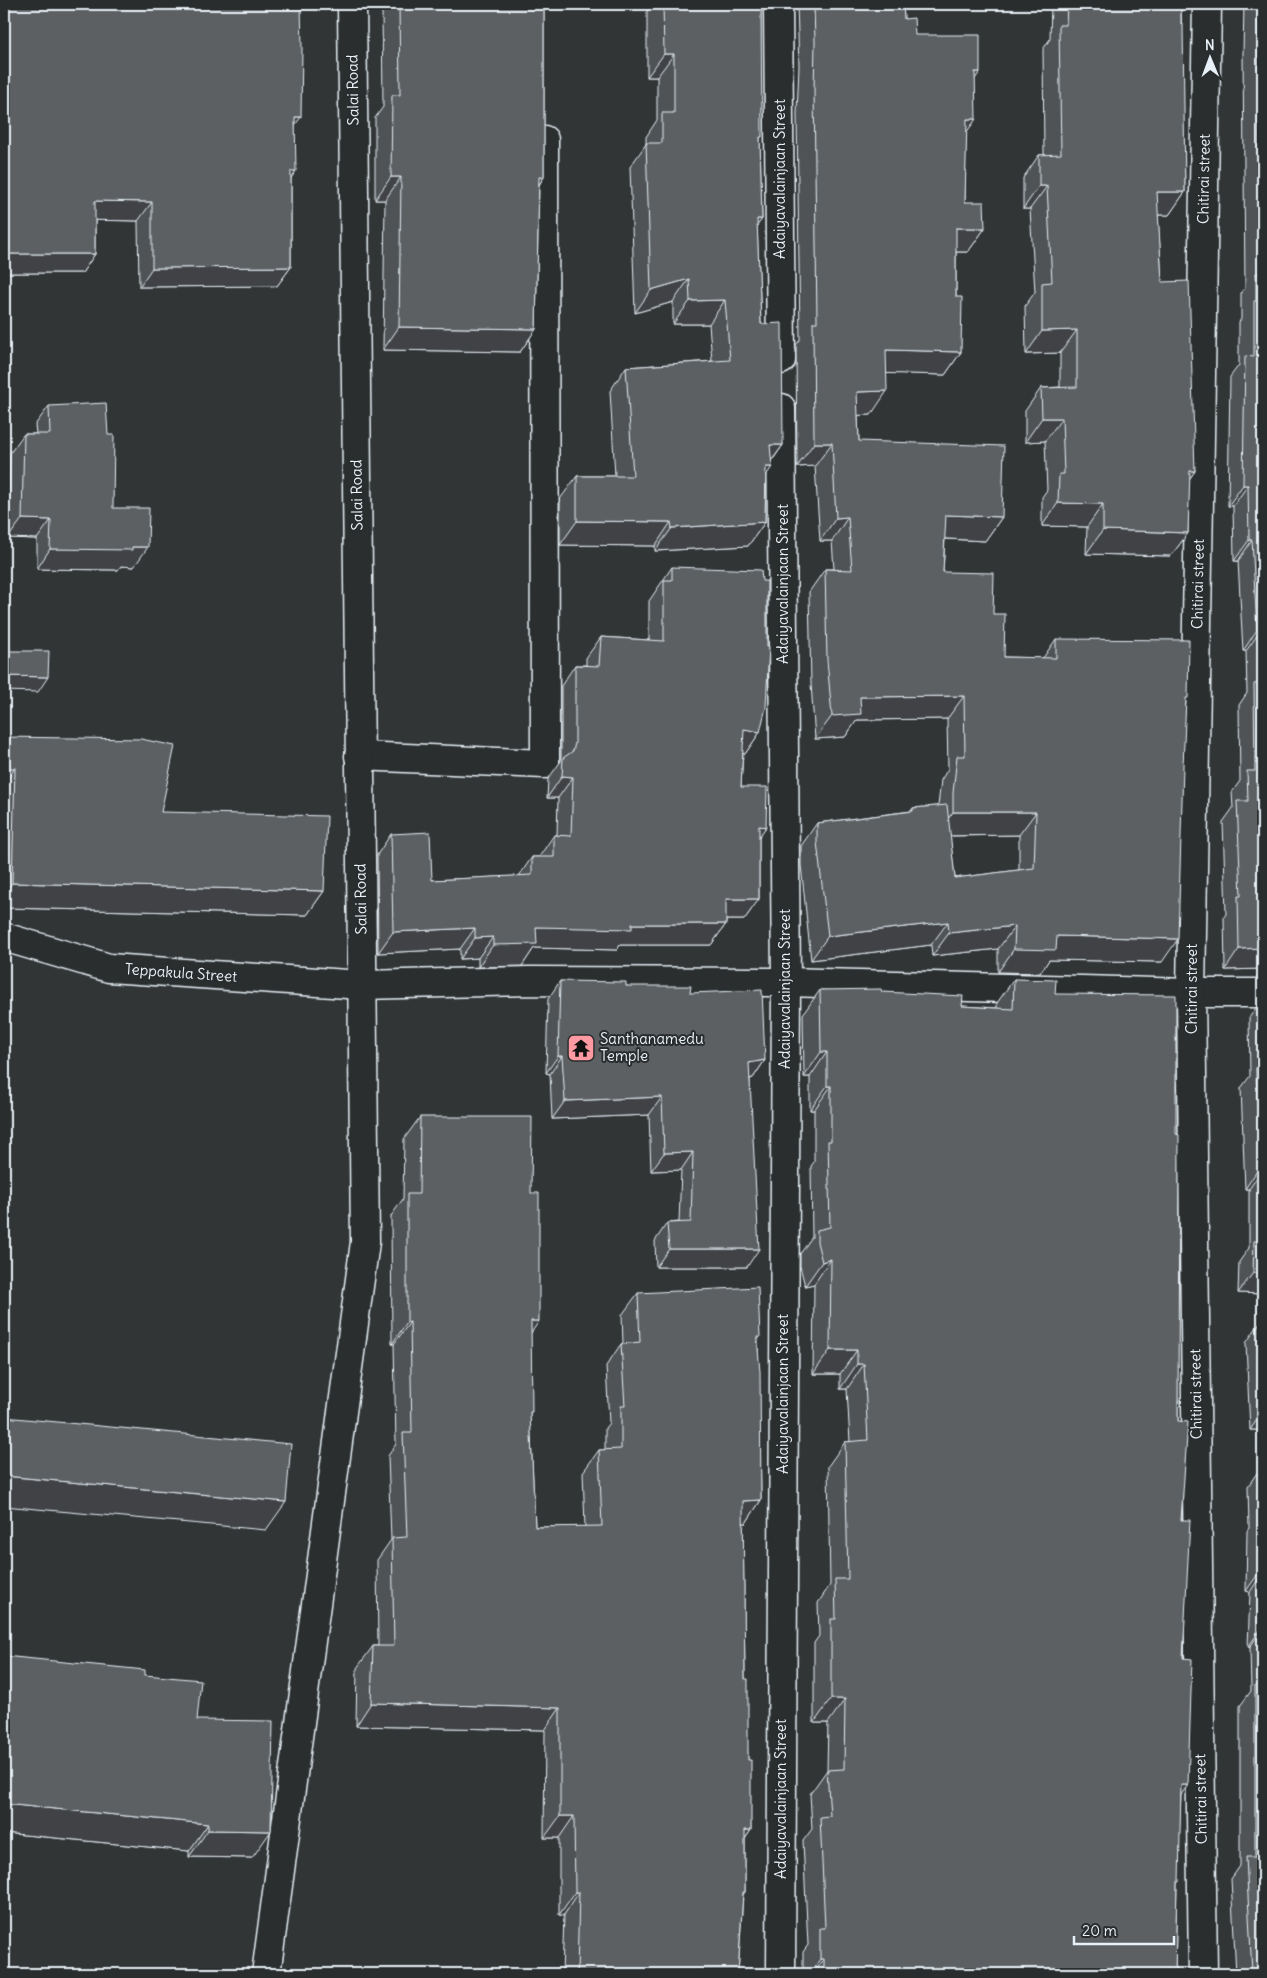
<svg xmlns="http://www.w3.org/2000/svg" width="1267" height="1978" viewBox="0 0 1267 1978" font-family="Delius,sans-serif">
  <style>
    .lines { fill: none; stroke-linecap: round; stroke-linejoin: round }
    .minor-casing { stroke: #e8f1f8; stroke-width: 31 }
    .major-casing { stroke: #e8f1f8; stroke-width: 31 }
    .minor { stroke: #2a2d2e; stroke-width: 28 }
    .major { stroke: #2a2d2e; stroke-width: 28 }
    .wall { fill: #4f5355; stroke: #e8f1f8; fill-rule: evenodd }
    .shaded-wall { fill: #404345; stroke: #e8f1f8 }
    .building { fill: #5c6063; stroke: #e8f1f8 }
    .labels { text-anchor: middle; stroke-width: 4; stroke-linejoin: round; paint-order: stroke }
    .street-label { font-size: 15px; fill: #e8f1f8; stroke: #2a2d2e }
    .poi-label { font-size: 15px; fill: #e8f1f8; stroke: #2a2d2e; text-anchor: start }
  </style>
  <rect width="100%" height="100%" fill="#323536"/>
  <filter id="ink" filterUnits="userSpaceOnUse"><feTurbulence type="fractalNoise" baseFrequency=".02" numOctaves="2"/><feDisplacementMap in="SourceGraphic" scale="10" xChannelSelector="R" yChannelSelector="G"/><feConvolveMatrix kernelMatrix="1 2 1 2 8 2 1 2 1" color-interpolation-filters="sRGB"/></filter>
  <g filter="url(#ink)">
    <g class="lines">
      <g class="minor-casing">
        <g id="minor">
          <path d="M 778,4 L 781,360"/>
          <path d="M 359,756 L 545,764 L 544,140"/>
          <path d="M 4,937 L 109,968 L 362,985 L 529,981 L 786,982 L 1191,993 L 1263,993"/>
          <path d="M 781,1974 L 786,982 L 781,408"/>
          <path d="M 1203,1974 L 1191,993 L 1207,4"/>
        </g>
      </g>
      <g class="major-casing">
        <path id="major" d="M 266,1974 L 365,1242 L 352,4"/>
      </g>
      <use href="#minor" class="minor"/>
      <use href="#major" class="major"/>
    </g>
    <g class="wall">
      <path d="M 4,4 L 295,125 L 291,178 L 291,267 L 277,286 L 139,287 L 138,221 L 95,220 L 95,254 L 82,273 L 4,273 Z"/>
      <path d="M 374,4 L 544,4 L 544,177 L 539,185 L 536,329 L 520,352 L 383,350 L 385,200 L 375,200 L 375,118 L 383,107 L 382,9 L 374,9 Z"/>
      <path d="M 647,4 L 761,4 L 760,140 L 762,219 L 757,225 L 761,324 L 783,445 L 772,461 L 766,476 L 765,522 L 748,546 L 655,551 L 655,546 L 560,545 L 560,499 L 577,476 L 615,476 L 610,391 L 626,367 L 712,361 L 709,324 L 673,324 L 673,302 L 635,313 L 630,167 L 646,144 L 646,137 L 657,120 L 657,77 L 647,77 Z"/>
      <path d="M 797,4 L 903,4 L 904,19 L 915,35 L 980,72 L 975,78 L 966,132 L 965,202 L 985,228 L 968,252 L 956,252 L 956,297 L 961,352 L 945,375 L 887,373 L 871,415 L 858,415 L 859,441 L 1002,517 L 985,541 L 945,539 L 943,572 L 993,614 L 1004,657 L 1043,658 L 1056,639 L 1186,702 L 1162,962 L 1049,960 L 1040,973 L 998,972 L 998,949 L 932,956 L 931,945 L 811,960 L 801,865 L 801,846 L 817,823 L 911,811 L 913,808 L 938,806 L 941,780 L 948,769 L 947,719 L 857,720 L 845,737 L 815,739 L 811,684 L 809,592 L 825,569 L 834,569 L 832,541 L 820,541 L 815,466 L 797,467 L 796,345 L 800,340 L 797,113 L 799,66 ZM 1019,835 L 1019,870 L 955,878 L 950,836 Z"/>
      <path d="M 1051,4 L 1181,4 L 1185,192 L 1169,215 L 1158,215 L 1162,282 L 1195,471 L 1189,479 L 1188,533 L 1171,556 L 1086,554 L 1087,527 L 1042,526 L 1042,497 L 1047,490 L 1045,441 L 1025,442 L 1025,411 L 1041,388 L 1060,387 L 1060,353 L 1026,354 L 1025,306 L 1035,292 L 1030,209 L 1023,209 L 1023,178 L 1039,155 L 1044,155 L 1043,49 L 1050,39 Z"/>
      <path d="M 1244,4 L 1263,4 L 1263,969 L 1225,970 L 1224,917 L 1226,914 L 1223,822 L 1233,808 L 1232,792 L 1240,781 L 1239,705 L 1247,693 L 1246,651 L 1243,651 L 1238,561 L 1234,561 L 1233,506 L 1228,506 L 1230,377 L 1239,365 L 1239,322 L 1241,319 L 1241,293 L 1245,288 L 1243,53 Z"/>
      <path d="M 49,406 L 113,508 L 134,567 L 121,566 L 118,570 L 37,569 L 37,539 L 8,538 L 10,453 L 24,434 L 36,434 L 35,425 Z"/>
      <path d="M 672,567 L 760,732 L 745,754 L 743,753 L 741,787 L 766,827 L 759,836 L 759,899 L 744,920 L 726,920 L 726,924 L 711,945 L 620,945 L 617,950 L 534,948 L 522,966 L 478,967 L 478,958 L 460,959 L 460,949 L 378,953 L 377,855 L 391,834 L 432,880 L 519,876 L 532,857 L 539,857 L 554,835 L 557,835 L 558,798 L 547,798 L 548,779 L 561,761 L 561,686 L 575,665 L 586,665 L 586,658 L 601,637 L 649,640 L 649,601 Z"/>
      <path d="M 4,709 L 4,737 L 161,812 L 324,891 L 307,915 L 4,908 Z"/>
      <path d="M 1014,979 L 1055,994 L 1176,1134 L 1178,1421 L 1181,1520 L 1183,1658 L 1181,1795 L 1177,1884 L 1175,1974 L 803,1974 L 803,1952 L 808,1945 L 803,1841 L 812,1829 L 810,1794 L 827,1770 L 828,1723 L 814,1723 L 814,1643 L 819,1636 L 818,1603 L 830,1585 L 828,1466 L 845,1442 L 850,1442 L 847,1389 L 840,1389 L 840,1374 L 813,1374 L 814,1284 L 805,1286 L 800,1266 L 800,1254 L 812,1237 L 811,1166 L 814,1162 L 814,1110 L 810,1110 L 810,1077 L 804,1077 L 803,1014 L 820,990 L 882,992 L 962,1006 L 997,1008 L 997,1003 Z"/>
      <path d="M 560,981 L 626,986 L 690,993 L 765,1060 L 753,1078 L 750,1079 L 747,1267 L 656,1267 L 655,1241 L 667,1223 L 679,1222 L 681,1170 L 651,1171 L 649,1115 L 552,1119 L 550,1074 L 546,1073 L 548,999 Z"/>
      <path d="M 1263,998 L 1263,1294 L 1238,1293 L 1239,1262 L 1249,1248 L 1249,1189 L 1245,1189 L 1241,1088 L 1250,1076 L 1249,1018 Z"/>
      <path d="M 420,1117 L 531,1193 L 530,1414 L 535,1527 L 585,1527 L 583,1472 L 599,1450 L 605,1450 L 605,1428 L 609,1423 L 606,1366 L 621,1344 L 623,1343 L 622,1315 L 638,1293 L 760,1337 L 758,1340 L 761,1500 L 746,1523 L 743,1523 L 745,1679 L 748,1760 L 751,1830 L 745,1839 L 745,1892 L 743,1895 L 738,1974 L 562,1974 L 564,1915 L 559,1915 L 559,1838 L 544,1838 L 545,1730 L 356,1726 L 357,1668 L 373,1646 L 378,1646 L 377,1560 L 391,1540 L 388,1456 L 396,1444 L 394,1344 L 392,1344 L 391,1216 L 403,1199 L 404,1139 Z"/>
      <path d="M 1261,1321 L 1263,1321 L 1263,1430 L 1250,1430 L 1246,1343 Z"/>
      <path d="M 1263,1464 L 1263,1974 L 1236,1974 L 1231,1879 L 1240,1866 L 1240,1706 L 1251,1691 L 1250,1647 L 1248,1647 L 1250,1592 L 1246,1591 L 1247,1531 L 1249,1528 L 1248,1486 Z"/>
      <path d="M 4,1656 L 145,1675 L 197,1720 L 252,1858 L 189,1857 L 189,1851 L 4,1833 Z"/>
    </g>
    <g class="shaded-wall">
      <path d="M 378,4 L 386,4 L 382,9 L 374,9 Z"/>
      <path d="M 664,54 L 674,54 L 657,77 L 647,77 Z"/>
      <path d="M 975,72 L 980,72 L 963,95 Z"/>
      <path d="M 295,117 L 301,117 L 287,136 Z"/>
      <path d="M 967,119 L 976,119 L 959,143 Z"/>
      <path d="M 291,171 L 296,171 L 283,190 Z"/>
      <path d="M 391,177 L 401,177 L 385,200 L 375,200 Z"/>
      <path d="M 539,177 L 544,177 L 528,201 Z"/>
      <path d="M 1039,186 L 1047,186 L 1030,209 L 1023,209 Z"/>
      <path d="M 1157,192 L 1185,192 L 1169,215 L 1141,215 Z"/>
      <path d="M 95,201 L 152,202 L 138,221 L 82,220 Z"/>
      <path d="M 757,219 L 762,219 L 745,242 Z"/>
      <path d="M 956,228 L 985,228 L 968,252 L 940,252 Z"/>
      <path d="M 4,254 L 95,254 L 82,273 L 4,273 Z"/>
      <path d="M 291,267 L 277,286 L 139,287 L 152,268 Z"/>
      <path d="M 689,279 L 673,302 L 635,313 L 651,290 Z"/>
      <path d="M 725,300 L 709,324 L 673,324 L 690,301 Z"/>
      <path d="M 399,327 L 536,329 L 520,352 L 383,350 Z"/>
      <path d="M 1077,330 L 1060,353 L 1026,354 L 1042,331 Z"/>
      <path d="M 886,350 L 961,352 L 945,375 L 870,373 Z"/>
      <path d="M 887,391 L 871,415 L 840,416 L 857,392 Z"/>
      <path d="M 1042,418 L 1062,418 L 1045,441 L 1025,442 Z"/>
      <path d="M 814,443 L 832,443 L 815,466 L 797,467 Z"/>
      <path d="M 770,445 L 783,445 L 767,467 L 772,467 L 756,490 Z"/>
      <path d="M 1190,471 L 1195,471 L 1178,495 Z"/>
      <path d="M 1243,485 L 1248,485 L 1233,506 L 1228,506 Z"/>
      <path d="M 1058,503 L 1103,504 L 1087,527 L 1042,526 Z"/>
      <path d="M 946,515 L 1002,517 L 985,541 L 930,538 Z"/>
      <path d="M 848,517 L 832,541 L 820,541 L 836,518 Z"/>
      <path d="M 22,519 L 51,520 L 37,539 L 8,538 Z"/>
      <path d="M 577,521 L 671,522 L 655,546 L 560,545 Z"/>
      <path d="M 765,522 L 748,546 L 655,551 L 672,528 Z"/>
      <path d="M 1103,530 L 1188,533 L 1171,556 L 1086,554 Z"/>
      <path d="M 1249,540 L 1252,540 L 1238,561 L 1234,561 Z"/>
      <path d="M 132,547 L 148,547 L 134,567 L 121,566 L 118,570 L 37,569 L 50,549 Z"/>
      <path d="M 1257,630 L 1261,630 L 1246,651 L 1243,651 Z"/>
      <path d="M 4,676 L 48,677 L 38,692 L 4,691 Z"/>
      <path d="M 964,696 L 947,719 L 857,720 L 845,737 L 815,739 L 832,716 L 860,697 Z"/>
      <path d="M 744,729 L 760,732 L 745,754 L 729,750 Z"/>
      <path d="M 4,768 L 15,768 L 4,784 Z"/>
      <path d="M 562,776 L 573,777 L 558,798 L 547,798 Z"/>
      <path d="M 953,812 L 1036,812 L 1019,835 L 936,836 Z"/>
      <path d="M 759,826 L 766,827 L 751,848 Z"/>
      <path d="M 12,883 L 324,891 L 307,915 L 4,908 L 4,894 Z"/>
      <path d="M 726,899 L 759,899 L 744,920 L 711,920 Z"/>
      <path d="M 948,922 L 931,945 L 811,960 L 828,936 Z"/>
      <path d="M 632,924 L 726,924 L 711,945 L 620,945 L 617,950 L 534,948 L 522,966 L 478,967 L 493,945 L 536,927 Z"/>
      <path d="M 1015,926 L 998,949 L 932,956 L 949,933 Z"/>
      <path d="M 475,928 L 460,949 L 378,953 L 393,932 Z"/>
      <path d="M 1057,936 L 1178,939 L 1162,962 L 1049,960 L 1040,973 L 998,972 L 1014,949 Z"/>
      <path d="M 493,937 L 478,958 L 460,959 L 475,938 Z"/>
      <path d="M 1263,948 L 1263,969 L 1225,970 L 1239,949 Z"/>
      <path d="M 821,1052 L 827,1052 L 810,1077 L 804,1077 Z"/>
      <path d="M 558,1056 L 562,1056 L 550,1074 L 546,1073 Z"/>
      <path d="M 765,1060 L 753,1078 L 737,1081 L 749,1063 Z"/>
      <path d="M 827,1086 L 831,1086 L 814,1110 L 810,1110 Z"/>
      <path d="M 662,1097 L 649,1115 L 552,1119 L 565,1101 Z"/>
      <path d="M 693,1152 L 681,1170 L 651,1171 L 664,1153 Z"/>
      <path d="M 1259,1168 L 1263,1168 L 1263,1169 L 1249,1189 L 1245,1189 Z"/>
      <path d="M 669,1249 L 759,1249 L 747,1267 L 656,1267 Z"/>
      <path d="M 831,1259 L 814,1284 L 805,1286 L 822,1262 Z"/>
      <path d="M 1253,1273 L 1263,1273 L 1263,1294 L 1238,1293 Z"/>
      <path d="M 531,1321 L 539,1321 L 524,1344 Z"/>
      <path d="M 407,1322 L 410,1322 L 394,1344 L 392,1344 Z"/>
      <path d="M 830,1350 L 857,1350 L 840,1374 L 813,1374 Z"/>
      <path d="M 857,1364 L 864,1364 L 847,1389 L 840,1389 Z"/>
      <path d="M 1263,1411 L 1263,1430 L 1250,1430 Z"/>
      <path d="M 4,1476 L 286,1502 L 266,1530 L 4,1506 Z"/>
      <path d="M 761,1500 L 746,1523 L 727,1523 L 743,1501 Z"/>
      <path d="M 1261,1570 L 1263,1570 L 1263,1572 L 1250,1592 L 1246,1591 Z"/>
      <path d="M 1263,1626 L 1263,1628 L 1250,1647 L 1248,1647 Z"/>
      <path d="M 831,1699 L 845,1699 L 828,1723 L 814,1723 Z"/>
      <path d="M 371,1703 L 560,1708 L 545,1730 L 356,1726 Z"/>
      <path d="M 1181,1785 L 1188,1785 L 1171,1809 Z"/>
      <path d="M 4,1804 L 208,1824 L 189,1851 L 4,1833 Z"/>
      <path d="M 560,1816 L 574,1816 L 559,1838 L 544,1838 Z"/>
      <path d="M 208,1830 L 271,1831 L 252,1858 L 189,1857 Z"/>
      <path d="M 745,1830 L 751,1830 L 736,1852 Z"/>
      <path d="M 575,1892 L 579,1892 L 564,1915 L 559,1915 Z"/>
      <path d="M 820,1959 L 824,1959 L 813,1974 L 810,1974 Z"/>
    </g>
    <g class="building">
      <path d="M 4,4 L 301,4 L 302,48 L 301,117 L 295,117 L 296,171 L 291,171 L 291,267 L 152,268 L 152,202 L 95,201 L 95,254 L 4,254 Z"/>
      <path d="M 399,4 L 544,4 L 544,177 L 539,177 L 536,329 L 399,327 L 401,177 L 391,177 L 392,95 L 400,95 Z"/>
      <path d="M 663,4 L 761,4 L 762,137 L 760,137 L 762,219 L 757,219 L 761,324 L 782,323 L 783,445 L 770,445 L 772,467 L 766,467 L 765,522 L 672,528 L 671,522 L 577,521 L 577,476 L 633,476 L 626,367 L 730,360 L 725,300 L 690,301 L 689,279 L 651,290 L 646,143 L 662,143 L 662,113 L 674,113 L 674,54 L 664,54 Z"/>
      <path d="M 814,4 L 903,4 L 904,19 L 914,18 L 915,35 L 980,35 L 980,72 L 975,72 L 976,119 L 967,119 L 965,202 L 984,202 L 985,228 L 956,228 L 956,297 L 962,297 L 961,352 L 886,350 L 887,391 L 857,392 L 859,441 L 1004,446 L 1002,517 L 946,515 L 943,572 L 994,573 L 993,614 L 1005,614 L 1004,657 L 1056,658 L 1056,639 L 1189,640 L 1188,698 L 1186,698 L 1183,766 L 1178,939 L 1057,936 L 1056,950 L 1014,949 L 1015,926 L 949,933 L 948,922 L 828,936 L 817,842 L 817,823 L 913,811 L 913,808 L 947,805 L 955,878 L 1034,868 L 1036,812 L 953,812 L 953,793 L 957,756 L 965,756 L 964,696 L 860,697 L 861,714 L 832,716 L 827,660 L 825,569 L 852,570 L 848,517 L 836,518 L 832,443 L 814,443 L 813,322 L 817,322 L 814,89 L 815,43 Z"/>
      <path d="M 1067,4 L 1181,4 L 1181,24 L 1183,24 L 1185,192 L 1157,192 L 1162,282 L 1189,281 L 1195,471 L 1190,471 L 1188,533 L 1103,530 L 1103,504 L 1058,503 L 1059,474 L 1064,474 L 1062,418 L 1042,418 L 1041,388 L 1077,387 L 1077,330 L 1042,331 L 1042,283 L 1052,282 L 1047,186 L 1039,186 L 1039,155 L 1061,154 L 1059,25 L 1066,25 Z"/>
      <path d="M 1258,4 L 1263,4 L 1263,948 L 1239,949 L 1238,896 L 1241,896 L 1237,801 L 1248,801 L 1247,771 L 1255,771 L 1254,684 L 1262,683 L 1261,630 L 1257,630 L 1252,540 L 1249,540 L 1248,485 L 1243,485 L 1245,356 L 1254,357 L 1254,301 L 1256,301 L 1256,273 L 1260,273 L 1258,32 Z"/>
      <path d="M 106,403 L 108,435 L 114,435 L 113,508 L 149,508 L 148,547 L 132,547 L 132,550 L 50,549 L 51,520 L 22,519 L 24,434 L 50,434 L 49,406 Z"/>
      <path d="M 672,567 L 761,570 L 762,581 L 767,581 L 767,646 L 769,646 L 766,707 L 760,732 L 744,729 L 741,787 L 767,787 L 766,827 L 759,826 L 759,899 L 726,899 L 726,924 L 632,924 L 632,929 L 536,927 L 537,944 L 493,945 L 493,937 L 475,938 L 475,928 L 393,932 L 391,834 L 430,832 L 432,880 L 532,875 L 532,857 L 554,857 L 554,835 L 571,836 L 573,777 L 562,776 L 563,758 L 573,751 L 575,743 L 575,665 L 599,666 L 601,637 L 664,641 L 664,580 L 672,580 Z"/>
      <path d="M 4,651 L 49,651 L 48,677 L 4,676 Z"/>
      <path d="M 4,709 L 5,709 L 4,737 L 141,739 L 175,746 L 161,812 L 327,816 L 324,891 L 12,883 L 15,768 L 4,768 Z"/>
      <path d="M 1014,979 L 1056,980 L 1055,994 L 1176,995 L 1176,1134 L 1179,1135 L 1178,1421 L 1188,1422 L 1181,1520 L 1190,1520 L 1183,1658 L 1192,1659 L 1188,1785 L 1181,1785 L 1179,1882 L 1177,1882 L 1175,1974 L 824,1974 L 824,1959 L 820,1959 L 820,1928 L 825,1928 L 820,1817 L 830,1816 L 827,1770 L 844,1769 L 845,1699 L 831,1699 L 831,1619 L 836,1619 L 835,1579 L 848,1579 L 845,1442 L 868,1440 L 864,1364 L 857,1364 L 857,1350 L 830,1350 L 831,1259 L 822,1262 L 817,1242 L 817,1230 L 830,1227 L 828,1141 L 831,1141 L 831,1086 L 827,1086 L 827,1052 L 821,1052 L 820,990 L 881,989 L 882,992 L 963,996 L 962,1006 L 1013,1009 Z"/>
      <path d="M 560,981 L 626,982 L 626,986 L 691,986 L 690,993 L 762,990 L 765,1060 L 749,1063 L 759,1249 L 669,1249 L 667,1223 L 691,1222 L 693,1152 L 664,1153 L 662,1097 L 565,1101 L 562,1056 L 558,1056 Z"/>
      <path d="M 1263,1067 L 1263,1168 L 1259,1168 L 1256,1068 Z"/>
      <path d="M 420,1117 L 532,1117 L 531,1193 L 539,1193 L 539,1321 L 531,1321 L 532,1412 L 530,1412 L 535,1527 L 602,1526 L 599,1450 L 621,1449 L 621,1406 L 625,1406 L 621,1344 L 640,1342 L 638,1293 L 758,1287 L 760,1337 L 757,1337 L 760,1372 L 761,1500 L 743,1501 L 745,1679 L 748,1679 L 748,1760 L 751,1760 L 751,1830 L 745,1830 L 745,1892 L 743,1892 L 738,1974 L 577,1974 L 579,1892 L 575,1892 L 574,1816 L 560,1816 L 560,1708 L 371,1703 L 373,1646 L 394,1646 L 392,1538 L 407,1537 L 403,1433 L 412,1433 L 410,1322 L 407,1322 L 407,1194 L 419,1194 Z"/>
      <path d="M 1263,1220 L 1263,1273 L 1253,1273 L 1254,1241 L 1263,1241 Z"/>
      <path d="M 1261,1321 L 1263,1321 L 1263,1369 Z"/>
      <path d="M 4,1417 L 291,1444 L 286,1502 L 4,1476 Z"/>
      <path d="M 1262,1509 L 1263,1509 L 1263,1570 L 1261,1570 Z"/>
      <path d="M 4,1656 L 145,1670 L 145,1675 L 201,1680 L 197,1720 L 273,1721 L 271,1831 L 208,1830 L 208,1824 L 4,1804 Z"/>
      <path d="M 1255,1685 L 1263,1685 L 1263,1974 L 1252,1974 L 1246,1857 L 1255,1857 Z"/>
    </g>
  </g>
  <defs>
    <g id="temple-square" transform="scale(1.4375)"><rect x="-9" y="-9" width="18" height="18" rx="4" fill="#ff9aa2" stroke="#2a2d2e"/><path d="M0-6L5-2H3V0L6.5 2.5H4V6H1.5V3h-3V6H-4V2.5H-6.5L-3 0V-2H-5Z" fill="#111"/></g>
  </defs>
  <g fill-rule="evenodd">
    <use href="#temple-square" x="581" y="1048"/>
  </g>
  <g class="labels">
    <g class="street-label">
      <text transform="translate(353 90) rotate(-91)" y="5">Salai Road</text>
      <text transform="translate(780 179) rotate(-90)" y="5">Adaiyavalainjaan Street</text>
      <text transform="translate(1204 179) rotate(-89)" y="5">Chitirai street</text>
      <text transform="translate(357 495) rotate(-91)" y="5">Salai Road</text>
      <text transform="translate(783 584) rotate(-90)" y="5">Adaiyavalainjaan Street</text>
      <text transform="translate(1198 584) rotate(-89)" y="5">Chitirai street</text>
      <text transform="translate(361 899) rotate(-91)" y="5">Salai Road</text>
      <text transform="translate(181 973) rotate(4)" y="5">Teppakula Street</text>
      <text transform="translate(785 989) rotate(-90)" y="5">Adaiyavalainjaan Street</text>
      <text transform="translate(1192 989) rotate(-90)" y="5">Chitirai street</text>
      <text transform="translate(783 1394) rotate(-90)" y="5">Adaiyavalainjaan Street</text>
      <text transform="translate(1196 1394) rotate(-91)" y="5">Chitirai street</text>
      <text transform="translate(781 1799) rotate(-90)" y="5">Adaiyavalainjaan Street</text>
      <text transform="translate(1201 1799) rotate(-91)" y="5">Chitirai street</text>
    </g>
    <g class="poi-label">
      <text x="600" y="1044">Santhanamedu<tspan x="600" dy="17">Temple</tspan></text>
    </g>
  </g>
  <rect width="1267" height="1978" fill="none" stroke="#2a2d2e" stroke-width="20"/>
  <rect x="10" y="10" width="1247" height="1958" fill="none" stroke="#e8f1f8" stroke-width="2" filter="url(#ink)"/>
  <g transform="translate(1210 58) rotate(359)" stroke="#2a2d2e" stroke-width="4" paint-order="stroke">
  <path d="M0-4L9 19L0 12L-9 19Z" fill="#e8f1f8"/>
  <text y="-8" font-size="14" font-weight="bold" text-anchor="middle" fill="#e8f1f8">N</text>
  </g>
  <path d="M1074 1936v8h100v-8" fill="none" stroke="#e8f1f8" stroke-width="2.5"/>
  <text x="1082" y="1936" font-size="15" fill="#e8f1f8" stroke="#2a2d2e" stroke-width="4" paint-order="stroke">20 m</text>
</svg>
